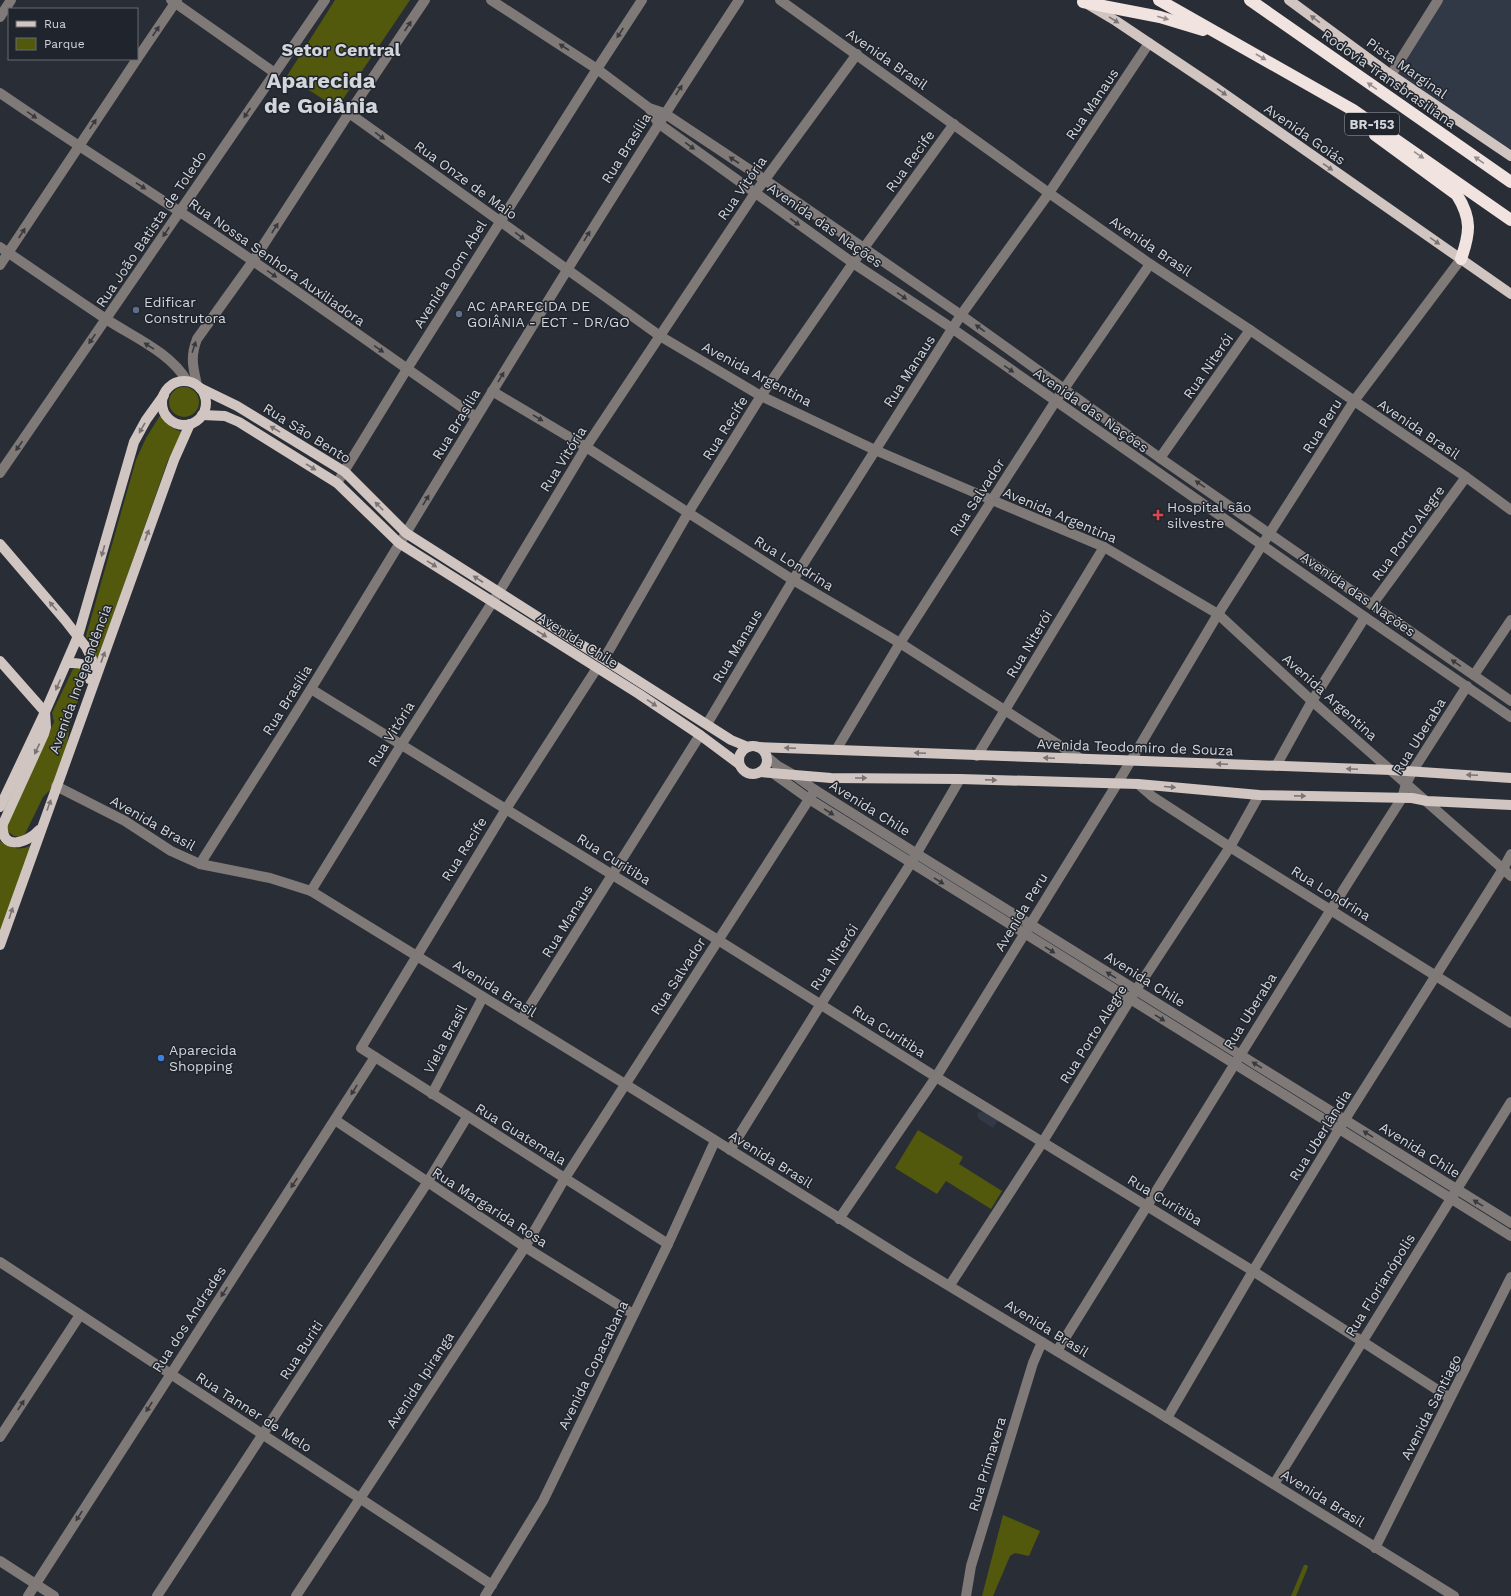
<svg xmlns="http://www.w3.org/2000/svg" width="1511" height="1596" viewBox="0 0 1511 1596" font-family="'Work Sans',sans-serif">
  <style>
    .built { fill: #323946 }
    .green { fill: #52590d }
    .lines { fill: none; stroke-linecap: round; stroke-linejoin: round }
    .minor { stroke: #7f7977; stroke-width: 10 }
    .major { stroke: #d1c5c1; stroke-width: 10 }
    .highway { stroke: #f1e3df; stroke-width: 12 }
    .oneway { fill: #938d8e }
    .oneway2 { fill: #787476 }
    .oneway3 { fill: #38393f }
    .service-dot { fill: #5c6f8a; stroke: #20242c; stroke-width: 1.5 }
    .health-dot { fill: #e0444e; stroke: #20242c; stroke-width: 1.5 }
    .shop-dot { fill: #3f7fe0; stroke: #20242c; stroke-width: 1.5 }
    .labels { text-anchor: middle; stroke-width: 3; stroke-linejoin: round; paint-order: stroke }
    .shield { fill: #20242c; stroke: #9da0a6; stroke-width: 1 }
    .shield-label { font-size: 13px; font-weight: bold; fill: #d2d5da }
    .street-label { font-size: 14px; fill: #d2d5da; stroke: #20242c }
    .poi-label { font-size: 14px; fill: #d2d5da; stroke: #20242c; text-anchor: start }
    .district-label { font-size: 18px; font-weight: bold; fill: #d2d5da; stroke: #20242c }
    .town-label { font-size: 22px; font-weight: bold; fill: #d2d5da; stroke: #20242c }
  </style>
  <rect width="100%" height="100%" fill="#292e36"/>
  <g class="built">
    <path d="M 1442,0 L 1511,0 L 1511,149 L 1391,75 Z"/>
    <path d="M 986,1111 L 999,1119 L 993,1128 L 979,1119 L 977,1115 L 979,1112 Z"/>
  </g>
  <g class="green">
    <path d="M 335,0 L 410,0 L 337,108 L 287,76 Z"/>
    <circle cx="184" cy="402" r="15"/>
    <path d="M 161,414 C 166,424 174,430 185,433 L 168,460 L 97,662 L 92,647 L 86,636 L 136,460 L 146,438 Z"/>
    <path d="M 78,667 L 83,669 L 85,679 L 69,728 L 67,746 L 51,789 L 43,797 L 25,834 L 22,837 L 14,836 L 8,832 L 7,822 L 54,722 L 52,713 L 73,669 Z"/>
    <path d="M 0,841 C 10,849 20,851 32,845 L 0,933 Z"/>
    <path d="M 918,1130 L 963,1157 L 959,1164 L 1002,1191 L 991,1209 L 946,1181 L 937,1194 L 895,1168 Z"/>
    <path d="M 1003,1515 L 1040,1531 L 1029,1556 L 1015,1553 L 1010,1556 L 993,1596 L 982,1596 Z"/>
    <path d="M 1304,1565 L 1307,1565 L 1308,1567 L 1296,1596 L 1291,1596 Z"/>
  </g>
  <g class="lines">
    <g class="minor">
      <path d="M 171,0 L 275,73"/>
      <path d="M 491,0 L 597,69 L 649,108 L 664,113 L 765,180 L 961,315 L 1160,458 L 1511,701"/>
      <path d="M 780,0 L 1049,193 L 1150,264 L 1250,330 L 1466,477 L 1511,510"/>
      <path d="M 0,17 L 11,0"/>
      <path d="M 137,59 L 177,0"/>
      <path d="M 1391,75 L 1438,0"/>
      <path d="M 0,93 C 83,150 169,203 253,261 C 328,312 401,365 476,417"/>
      <path d="M 649,108 L 658,123 L 853,263 L 953,329 L 1365,617 L 1511,717"/>
      <path d="M 349,113 L 660,336 L 761,396 L 875,450 L 992,500 L 1104,547 L 1218,614 L 1312,701 L 1511,876"/>
      <path d="M 0,247 C 35,271 70,295 106,319 C 133,337 170,352 187,381"/>
      <path d="M 0,265 L 137,59"/>
      <path d="M 197,385 C 193,367 190,357 197,339 L 253,261 L 349,113 L 425,0"/>
      <path d="M 492,391 L 586,447 L 793,580 L 900,643 L 1081,759"/>
      <path d="M 1160,458 L 1250,330"/>
      <path d="M 0,473 L 325,0"/>
      <path d="M 337,483 L 407,369 L 597,69 L 642,0"/>
      <path d="M 1372,605 L 1466,477"/>
      <path d="M 604,659 L 688,513 L 761,396 L 853,263 L 954,124"/>
      <path d="M 597,668 L 506,809 L 361,1048 L 668,1244"/>
      <path d="M 1474,675 L 1511,620"/>
      <path d="M 311,689 L 718,940 L 936,1077 L 1253,1271 L 1450,1398"/>
      <path d="M 707,724 L 793,580 L 961,315 L 1049,193 L 1149,43"/>
      <path d="M 836,750 L 900,643 L 1055,402 L 1150,264"/>
      <path d="M 766,756 L 778,766 L 794,775 L 815,790 L 917,854 L 1511,1223"/>
      <path d="M 977,756 L 1104,547"/>
      <path d="M 1276,766 L 1312,701 L 1365,617"/>
      <path d="M 774,774 L 809,799 L 1511,1236"/>
      <path d="M 1138,784 L 1153,797 L 1230,847 L 1511,1023"/>
      <path d="M 56,786 L 125,821 L 171,851 L 200,864 L 270,878 L 311,891 L 625,1084 L 908,1261 L 1151,1408 L 1454,1596"/>
      <path d="M 200,864 C 237,805 275,747 312,687 C 453,457 591,225 739,0"/>
      <path d="M 311,891 L 401,745 L 499,592 L 586,447 L 755,193 L 857,54"/>
      <path d="M 521,1020 L 700,735"/>
      <path d="M 432,1094 L 483,997"/>
      <path d="M 335,1120 L 525,1247 L 633,1314"/>
      <path d="M 730,1150 L 821,1004 L 911,863 L 960,779"/>
      <path d="M 839,1219 L 936,1077 L 1117,784 L 1218,614 L 1354,401 L 1461,259"/>
      <path d="M 0,1262 L 492,1585"/>
      <path d="M 950,1285 L 1042,1143 L 1136,990 L 1230,847 L 1259,795"/>
      <path d="M 1057,1351 C 1172,1167 1284,981 1402,798 L 1406,784 L 1412,772 L 1467,686"/>
      <path d="M 1167,1418 L 1253,1271 L 1339,1129 L 1503,869 L 1511,854"/>
      <path d="M 0,1437 L 80,1315"/>
      <path d="M 1274,1484 L 1511,1102"/>
      <path d="M 1375,1548 L 1511,1277"/>
      <path d="M 0,1561 L 54,1596"/>
      <path d="M 28,1596 L 375,1057"/>
      <path d="M 157,1596 L 427,1183 L 467,1117"/>
      <path d="M 296,1596 L 525,1247 L 565,1178 L 815,790"/>
      <path d="M 485,1596 L 543,1501 L 668,1244 L 715,1141"/>
      <path d="M 966,1596 L 971,1566 L 1033,1363 L 1042,1342"/>
    </g>
    <g class="major">
      <path d="M 1289,0 L 1391,75 L 1511,156"/>
      <path d="M 1089,5 L 1116,21 L 1216,88 L 1511,294"/>
      <circle cx="184" cy="403" r="22"/>
      <path d="M 200,388 L 237,406 L 345,472 L 406,533 L 731,740 L 748,747"/>
      <path d="M 202,415 L 225,416 L 239,422 L 337,483 L 399,543 L 639,694 L 700,735 L 739,764"/>
      <path d="M 0,544 L 65,620 L 86,647 L 92,659 L 91,671 L 89,679"/>
      <path d="M 0,661 L 45,712 L 46,727 L 44,734 L 3,824 C 0,851 27,844 39,830"/>
      <path d="M 68,663 C 81,663 88,662 89,678"/>
      <circle cx="753" cy="760" r="14"/>
      <path d="M 758,747 L 1391,770 L 1511,778"/>
      <path d="M 760,772 L 831,778 L 960,779 L 1138,784 L 1259,795 L 1412,798 L 1427,801 L 1511,805"/>
      <path d="M 0,807 L 45,712 L 78,636 L 134,442 L 146,420 L 164,395"/>
      <path d="M 0,945 L 174,460 L 190,424"/>
    </g>
    <g class="highway">
      <path d="M 1159,0 L 1353,110 L 1511,220"/>
      <path d="M 1250,0 L 1511,182"/>
      <path d="M 1083,2 L 1160,17 L 1203,30"/>
      <path d="M 1375,135 L 1457,195 C 1472,219 1470,233 1461,259"/>
    </g>
  </g>
  <defs><path id="oneway-solid" d="M-6-.8H1V-3.2L6.5 0L1 3.2V.8H-6Z"/></defs>
  <g class="oneway">
    <use href="#oneway-solid" transform="translate(1163 18) rotate(16)"/>
    <use href="#oneway-solid" transform="translate(1261 57) rotate(30)"/>
    <use href="#oneway-solid" transform="translate(1372 86) rotate(-145)"/>
    <use href="#oneway-solid" transform="translate(1419 155) rotate(34)"/>
    <use href="#oneway-solid" transform="translate(1479 160) rotate(-145)"/>
  </g>
  <g class="oneway2">
    <use href="#oneway-solid" transform="translate(1315 19) rotate(-143)"/>
    <use href="#oneway-solid" transform="translate(1114 20) rotate(32)"/>
    <use href="#oneway-solid" transform="translate(1222 92) rotate(35)"/>
    <use href="#oneway-solid" transform="translate(1328 167) rotate(35)"/>
    <use href="#oneway-solid" transform="translate(1435 241) rotate(35)"/>
    <use href="#oneway-solid" transform="translate(142 428) rotate(120)"/>
    <use href="#oneway-solid" transform="translate(275 429) rotate(-149)"/>
    <use href="#oneway-solid" transform="translate(311 467) rotate(32)"/>
    <use href="#oneway-solid" transform="translate(379 506) rotate(-135)"/>
    <use href="#oneway-solid" transform="translate(147 535) rotate(-70)"/>
    <use href="#oneway-solid" transform="translate(103 551) rotate(106)"/>
    <use href="#oneway-solid" transform="translate(432 564) rotate(32)"/>
    <use href="#oneway-solid" transform="translate(478 579) rotate(-147)"/>
    <use href="#oneway-solid" transform="translate(53 606) rotate(-131)"/>
    <use href="#oneway-solid" transform="translate(542 634) rotate(32)"/>
    <use href="#oneway-solid" transform="translate(103 657) rotate(-70)"/>
    <use href="#oneway-solid" transform="translate(58 685) rotate(114)"/>
    <use href="#oneway-solid" transform="translate(652 703) rotate(34)"/>
    <use href="#oneway-solid" transform="translate(790 748) rotate(-178)"/>
    <use href="#oneway-solid" transform="translate(37 749) rotate(115)"/>
    <use href="#oneway-solid" transform="translate(920 753) rotate(-178)"/>
    <use href="#oneway-solid" transform="translate(1049 758) rotate(-178)"/>
    <use href="#oneway-solid" transform="translate(1222 764) rotate(-178)"/>
    <use href="#oneway-solid" transform="translate(1352 769) rotate(-178)"/>
    <use href="#oneway-solid" transform="translate(1472 775) rotate(-177)"/>
    <use href="#oneway-solid" transform="translate(861 778)"/>
    <use href="#oneway-solid" transform="translate(991 780) rotate(2)"/>
    <use href="#oneway-solid" transform="translate(1170 787) rotate(5)"/>
    <use href="#oneway-solid" transform="translate(1300 796) rotate(1)"/>
    <use href="#oneway-solid" transform="translate(49 805) rotate(-70)"/>
    <use href="#oneway-solid" transform="translate(11 913) rotate(-71)"/>
  </g>
  <g class="oneway3">
    <use href="#oneway-solid" transform="translate(408 26) rotate(-56)"/>
    <use href="#oneway-solid" transform="translate(156 31) rotate(-56)"/>
    <use href="#oneway-solid" transform="translate(620 33) rotate(123)"/>
    <use href="#oneway-solid" transform="translate(564 47) rotate(-147)"/>
    <use href="#oneway-solid" transform="translate(679 90) rotate(-57)"/>
    <use href="#oneway-solid" transform="translate(247 113) rotate(124)"/>
    <use href="#oneway-solid" transform="translate(32 115) rotate(34)"/>
    <use href="#oneway-solid" transform="translate(93 124) rotate(-56)"/>
    <use href="#oneway-solid" transform="translate(380 136) rotate(36)"/>
    <use href="#oneway-solid" transform="translate(690 146) rotate(36)"/>
    <use href="#oneway-solid" transform="translate(734 160) rotate(-147)"/>
    <use href="#oneway-solid" transform="translate(141 186) rotate(33)"/>
    <use href="#oneway-solid" transform="translate(795 222) rotate(36)"/>
    <use href="#oneway-solid" transform="translate(275 228) rotate(-57)"/>
    <use href="#oneway-solid" transform="translate(166 232) rotate(124)"/>
    <use href="#oneway-solid" transform="translate(22 233) rotate(-57)"/>
    <use href="#oneway-solid" transform="translate(520 236) rotate(36)"/>
    <use href="#oneway-solid" transform="translate(587 236) rotate(-58)"/>
    <use href="#oneway-solid" transform="translate(272 274) rotate(35)"/>
    <use href="#oneway-solid" transform="translate(902 296) rotate(34)"/>
    <use href="#oneway-solid" transform="translate(980 328) rotate(-144)"/>
    <use href="#oneway-solid" transform="translate(92 339) rotate(125)"/>
    <use href="#oneway-solid" transform="translate(149 346) rotate(-148)"/>
    <use href="#oneway-solid" transform="translate(194 347) rotate(-72)"/>
    <use href="#oneway-solid" transform="translate(379 349) rotate(35)"/>
    <use href="#oneway-solid" transform="translate(1009 369) rotate(35)"/>
    <use href="#oneway-solid" transform="translate(501 377) rotate(-59)"/>
    <use href="#oneway-solid" transform="translate(538 418) rotate(31)"/>
    <use href="#oneway-solid" transform="translate(19 446) rotate(125)"/>
    <use href="#oneway-solid" transform="translate(1200 484) rotate(-146)"/>
    <use href="#oneway-solid" transform="translate(426 500) rotate(-59)"/>
    <use href="#oneway-solid" transform="translate(1456 663) rotate(-145)"/>
    <use href="#oneway-solid" transform="translate(829 812) rotate(32)"/>
    <use href="#oneway-solid" transform="translate(939 881) rotate(32)"/>
    <use href="#oneway-solid" transform="translate(1050 950) rotate(32)"/>
    <use href="#oneway-solid" transform="translate(1111 975) rotate(-148)"/>
    <use href="#oneway-solid" transform="translate(1160 1018) rotate(32)"/>
    <use href="#oneway-solid" transform="translate(1257 1065) rotate(-148)"/>
    <use href="#oneway-solid" transform="translate(354 1090) rotate(122)"/>
    <use href="#oneway-solid" transform="translate(1368 1134) rotate(-148)"/>
    <use href="#oneway-solid" transform="translate(294 1183) rotate(123)"/>
    <use href="#oneway-solid" transform="translate(1478 1203) rotate(-148)"/>
    <use href="#oneway-solid" transform="translate(224 1292) rotate(123)"/>
    <use href="#oneway-solid" transform="translate(21 1405) rotate(-57)"/>
    <use href="#oneway-solid" transform="translate(149 1407) rotate(123)"/>
    <use href="#oneway-solid" transform="translate(79 1516) rotate(123)"/>
  </g>
  <g class="service-dot">
    <circle cx="136" cy="310" r="4"/>
    <circle cx="459" cy="314" r="4"/>
  </g>
  <path class="health-dot" d="M1156 509h4v4h4v4h-4v4h-4v-4h-4v-4h4z"/>
  <circle class="shop-dot" cx="161" cy="1058" r="4"/>
  <g class="labels">
    <rect class="shield" x="1345" y="113" width="54" height="22" rx="3"/>
    <g class="shield-label">
      <text x="1372" y="129">BR-153</text>
    </g>
    <g class="street-label">
      <text transform="translate(887 59) rotate(35)" y="5">Avenida Brasil</text>
      <text transform="translate(1407 68) rotate(35)" y="5">Pista Marginal</text>
      <text transform="translate(1389 79) rotate(35)" y="5">Rodovia Transbrasiliana</text>
      <text transform="translate(1092 104) rotate(-56)" y="5">Rua Manaus</text>
      <text transform="translate(1305 134) rotate(35)" y="5">Avenida Goiás</text>
      <text transform="translate(626 148) rotate(-58)" y="5">Rua Brasília</text>
      <text transform="translate(910 161) rotate(-54)" y="5">Rua Recife</text>
      <text transform="translate(466 180) rotate(36)" y="5">Rua Onze de Maio</text>
      <text transform="translate(742 188) rotate(-55)" y="5">Rua Vitória</text>
      <text transform="translate(825 225) rotate(35)" y="5">Avenida das Nações</text>
      <text transform="translate(151 229) rotate(-56)" y="5">Rua João Batista de Toledo</text>
      <text transform="translate(1151 246) rotate(34)" y="5">Avenida Brasil</text>
      <text transform="translate(277 262) rotate(35)" y="5">Rua Nossa Senhora Auxiliadora</text>
      <text transform="translate(450 274) rotate(-58)" y="5">Avenida Dom Abel</text>
      <text transform="translate(1208 366) rotate(-55)" y="5">Rua Niterói</text>
      <text transform="translate(909 371) rotate(-57)" y="5">Rua Manaus</text>
      <text transform="translate(757 374) rotate(28)" y="5">Avenida Argentina</text>
      <text transform="translate(1091 410) rotate(35)" y="5">Avenida das Nações</text>
      <text transform="translate(456 424) rotate(-59)" y="5">Rua Brasília</text>
      <text transform="translate(1322 426) rotate(-58)" y="5">Rua Peru</text>
      <text transform="translate(725 428) rotate(-58)" y="5">Rua Recife</text>
      <text transform="translate(1419 429) rotate(34)" y="5">Avenida Brasil</text>
      <text transform="translate(307 433) rotate(32)" y="5">Rua São Bento</text>
      <text transform="translate(563 459) rotate(-58)" y="5">Rua Vitória</text>
      <text transform="translate(977 497) rotate(-57)" y="5">Rua Salvador</text>
      <text transform="translate(1060 515) rotate(23)" y="5">Avenida Argentina</text>
      <text transform="translate(1408 533) rotate(-54)" y="5">Rua Porto Alegre</text>
      <text transform="translate(794 563) rotate(32)" y="5">Rua Londrina</text>
      <text transform="translate(1358 594) rotate(35)" y="5">Avenida das Nações</text>
      <text transform="translate(578 640) rotate(32)" y="5">Avenida Chile</text>
      <text transform="translate(1029 644) rotate(-59)" y="5">Rua Niterói</text>
      <text transform="translate(737 646) rotate(-59)" y="5">Rua Manaus</text>
      <text transform="translate(80 679) rotate(-70)" y="5">Avenida Independência</text>
      <text transform="translate(1330 697) rotate(42)" y="5">Avenida Argentina</text>
      <text transform="translate(287 700) rotate(-58)" y="5">Rua Brasília</text>
      <text transform="translate(391 734) rotate(-58)" y="5">Rua Vitória</text>
      <text transform="translate(1419 736) rotate(-58)" y="5">Rua Uberaba</text>
      <text transform="translate(1135 747) rotate(2)" y="5">Avenida Teodomiro de Souza</text>
      <text transform="translate(870 808) rotate(32)" y="5">Avenida Chile</text>
      <text transform="translate(153 823) rotate(30)" y="5">Avenida Brasil</text>
      <text transform="translate(464 849) rotate(-58)" y="5">Rua Recife</text>
      <text transform="translate(614 859) rotate(32)" y="5">Rua Curitiba</text>
      <text transform="translate(1331 893) rotate(32)" y="5">Rua Londrina</text>
      <text transform="translate(1021 912) rotate(-59)" y="5">Avenida Peru</text>
      <text transform="translate(567 921) rotate(-58)" y="5">Rua Manaus</text>
      <text transform="translate(834 957) rotate(-57)" y="5">Rua Niterói</text>
      <text transform="translate(678 976) rotate(-57)" y="5">Rua Salvador</text>
      <text transform="translate(1145 979) rotate(32)" y="5">Avenida Chile</text>
      <text transform="translate(495 988) rotate(32)" y="5">Avenida Brasil</text>
      <text transform="translate(1250 1011) rotate(-58)" y="5">Rua Uberaba</text>
      <text transform="translate(889 1031) rotate(33)" y="5">Rua Curitiba</text>
      <text transform="translate(1093 1034) rotate(-58)" y="5">Rua Porto Alegre</text>
      <text transform="translate(445 1039) rotate(-62)" y="5">Viela Brasil</text>
      <text transform="translate(521 1134) rotate(32)" y="5">Rua Guatemala</text>
      <text transform="translate(1320 1135) rotate(-58)" y="5">Rua Uberlândia</text>
      <text transform="translate(1420 1150) rotate(32)" y="5">Avenida Chile</text>
      <text transform="translate(771 1159) rotate(32)" y="5">Avenida Brasil</text>
      <text transform="translate(1165 1200) rotate(31)" y="5">Rua Curitiba</text>
      <text transform="translate(490 1207) rotate(33)" y="5">Rua Margarida Rosa</text>
      <text transform="translate(1380 1285) rotate(-58)" y="5">Rua Florianópolis</text>
      <text transform="translate(189 1319) rotate(-57)" y="5">Rua dos Andrades</text>
      <text transform="translate(1047 1328) rotate(32)" y="5">Avenida Brasil</text>
      <text transform="translate(301 1350) rotate(-57)" y="5">Rua Buriti</text>
      <text transform="translate(593 1365) rotate(-64)" y="5">Avenida Copacabana</text>
      <text transform="translate(420 1380) rotate(-57)" y="5">Avenida Ipiranga</text>
      <text transform="translate(1431 1407) rotate(-63)" y="5">Avenida Santiago</text>
      <text transform="translate(254 1412) rotate(33)" y="5">Rua Tanner de Melo</text>
      <text transform="translate(987 1464) rotate(-73)" y="5">Rua Primavera</text>
      <text transform="translate(1323 1498) rotate(32)" y="5">Avenida Brasil</text>
    </g>
    <g class="poi-label">
      <text x="144" y="307">Edificar<tspan x="144" dy="16">Construtora</tspan></text>
      <text x="467" y="311">AC APARECIDA DE<tspan x="467" dy="16">GOIÂNIA - ECT - DR/GO</tspan></text>
      <text x="1167" y="512">Hospital são<tspan x="1167" dy="16">silvestre</tspan></text>
      <text x="169" y="1055">Aparecida<tspan x="169" dy="16">Shopping</tspan></text>
    </g>
    <g class="district-label">
      <text x="341" y="56">Setor Central</text>
    </g>
    <g class="town-label">
      <text x="321" y="88">Aparecida<tspan x="321" dy="25">de Goiânia</tspan></text>
    </g>
  </g>
  <rect x="8" y="8" width="130" height="52" fill="#20242c" stroke="#676b72"/>
  <rect x="16" y="21" width="20" height="6" fill="#d1c5c1" stroke="#676b72"/>
  <text x="44" y="28" font-size="12" fill="#d2d5da">Rua</text>
  <rect x="16" y="38" width="20" height="12" fill="#52590d" stroke="#676b72"/>
  <text x="44" y="48" font-size="12" fill="#d2d5da">Parque</text>
</svg>
